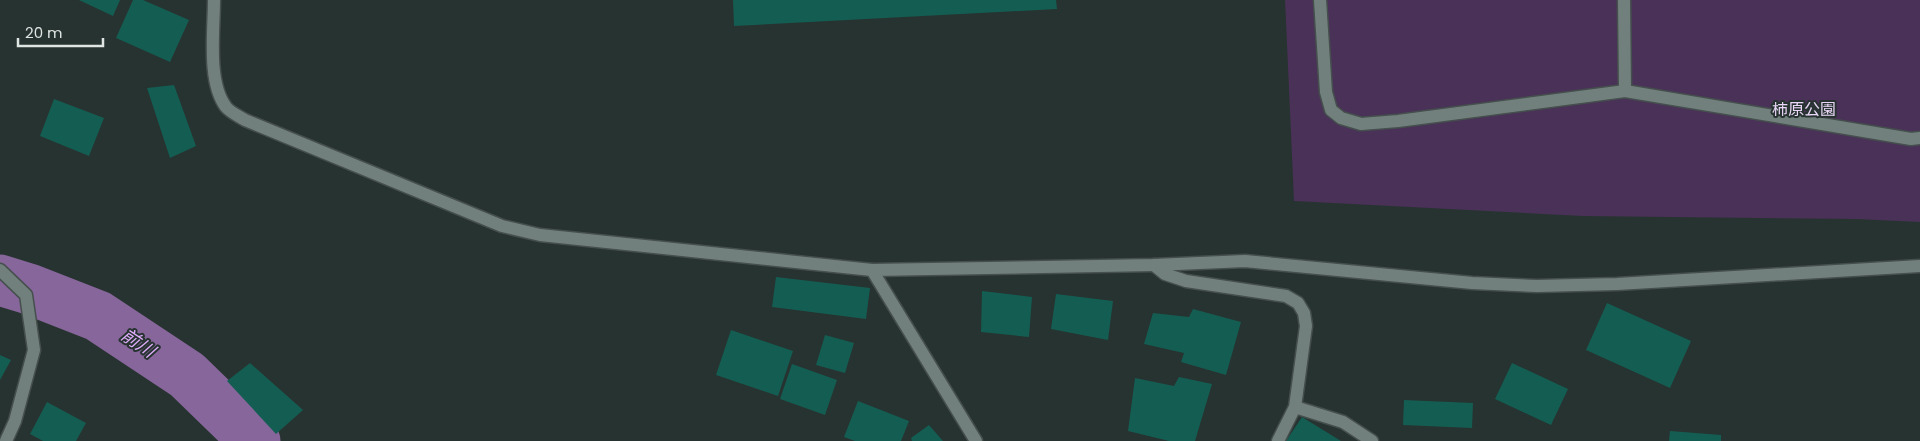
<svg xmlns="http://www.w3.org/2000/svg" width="1920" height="441" viewBox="0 0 1920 441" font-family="Poppins,'Noto Sans JP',sans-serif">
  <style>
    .green { fill: #493157 }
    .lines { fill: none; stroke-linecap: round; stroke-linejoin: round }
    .river { stroke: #87669b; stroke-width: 51 }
    .building { fill: #145d52 }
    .minor-casing { stroke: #454f4d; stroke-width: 15 }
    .minor { stroke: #72807d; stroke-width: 12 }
    .labels { text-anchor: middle; stroke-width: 4; stroke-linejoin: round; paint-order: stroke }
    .park-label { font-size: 16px; fill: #e9d6f6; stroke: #273330 }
    .water-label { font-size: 18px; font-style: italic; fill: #deadfb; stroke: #273330 }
  </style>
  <rect width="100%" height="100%" fill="#273330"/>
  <path class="green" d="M 1285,0 L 1920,0 L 1920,222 L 1856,219 L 1582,216 L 1294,201 Z"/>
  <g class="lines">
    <path class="river" d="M 0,280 L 29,289 L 98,316 L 187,375 L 255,441"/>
  </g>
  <g class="building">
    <path d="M 79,0 L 120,0 L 113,16 Z"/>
    <path d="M 133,0 L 143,0 L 189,20 L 170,62 L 116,38 Z"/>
    <path d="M 733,0 L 1056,0 L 1057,9 L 734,26 Z"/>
    <path d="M 174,85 L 196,146 L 170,158 L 147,88 Z"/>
    <path d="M 54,99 L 104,118 L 89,156 L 40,136 Z"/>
    <path d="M 776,277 L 870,288 L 866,319 L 772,307 Z"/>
    <path d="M 982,291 L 1032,297 L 1029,337 L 981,332 Z"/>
    <path d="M 1056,294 L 1113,301 L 1108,340 L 1051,329 Z"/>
    <path d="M 1607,303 L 1691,341 L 1670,388 L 1586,350 Z"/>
    <path d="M 1193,309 L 1241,322 L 1226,375 L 1181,362 L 1184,353 L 1144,344 L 1153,313 L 1189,317 Z"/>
    <path d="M 731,330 L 793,351 L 778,396 L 716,375 Z"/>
    <path d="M 825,335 L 854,343 L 845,373 L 816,365 Z"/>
    <path d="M 0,355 L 11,360 L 0,380 Z"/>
    <path d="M 250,363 L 303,410 L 276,434 L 227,381 Z"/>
    <path d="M 1512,363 L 1568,389 L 1551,425 L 1495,399 Z"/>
    <path d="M 792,364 L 837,380 L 825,415 L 780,399 Z"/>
    <path d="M 1179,377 L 1212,384 L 1195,441 L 1169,441 L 1128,431 L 1135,378 L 1174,386 Z"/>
    <path d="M 1404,400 L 1473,403 L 1472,428 L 1403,425 Z"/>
    <path d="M 858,401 L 909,421 L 901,441 L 855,441 L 844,437 Z"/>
    <path d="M 47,402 L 86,423 L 76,441 L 43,441 L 30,434 Z"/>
    <path d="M 1302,417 L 1341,441 L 1286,441 Z"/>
    <path d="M 929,425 L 943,441 L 912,441 L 911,438 Z"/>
    <path d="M 1670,431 L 1721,435 L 1721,441 L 1669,441 Z"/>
  </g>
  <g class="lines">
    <g class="minor-casing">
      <g id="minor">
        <path d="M 214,0 C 214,31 207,82 226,107 C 231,113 239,116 245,120 L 502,226 L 540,235 L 872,270 L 1154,265 L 1245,261 L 1472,283 L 1537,286 L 1617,284 L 1920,266"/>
        <path d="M 1320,0 L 1326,92 L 1331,110 L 1341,118 L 1361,124 L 1398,121 L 1625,91 L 1911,139 L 1920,138"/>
        <path d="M 1624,0 L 1625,91"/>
        <path d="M 1154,265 L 1165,274 L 1186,281 L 1286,296 L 1298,303 L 1304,313 L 1306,326 L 1295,407 L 1278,441"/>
        <path d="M 0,270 L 26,295 L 34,350 L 15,421 L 6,441"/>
        <path d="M 872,270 L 976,441"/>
        <path d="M 1295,407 L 1343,422 L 1372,441"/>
      </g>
    </g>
    <use href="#minor" class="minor"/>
  </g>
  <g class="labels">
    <g class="park-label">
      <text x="1804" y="115">柿原公園</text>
    </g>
    <g class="water-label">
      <text transform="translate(138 343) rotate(34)" y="6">前川</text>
    </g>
  </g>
  <path d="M18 38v8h85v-8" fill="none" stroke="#dee5e3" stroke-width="2.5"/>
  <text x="25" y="38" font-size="15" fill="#dee5e3" stroke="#273330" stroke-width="4" paint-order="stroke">20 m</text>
</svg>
